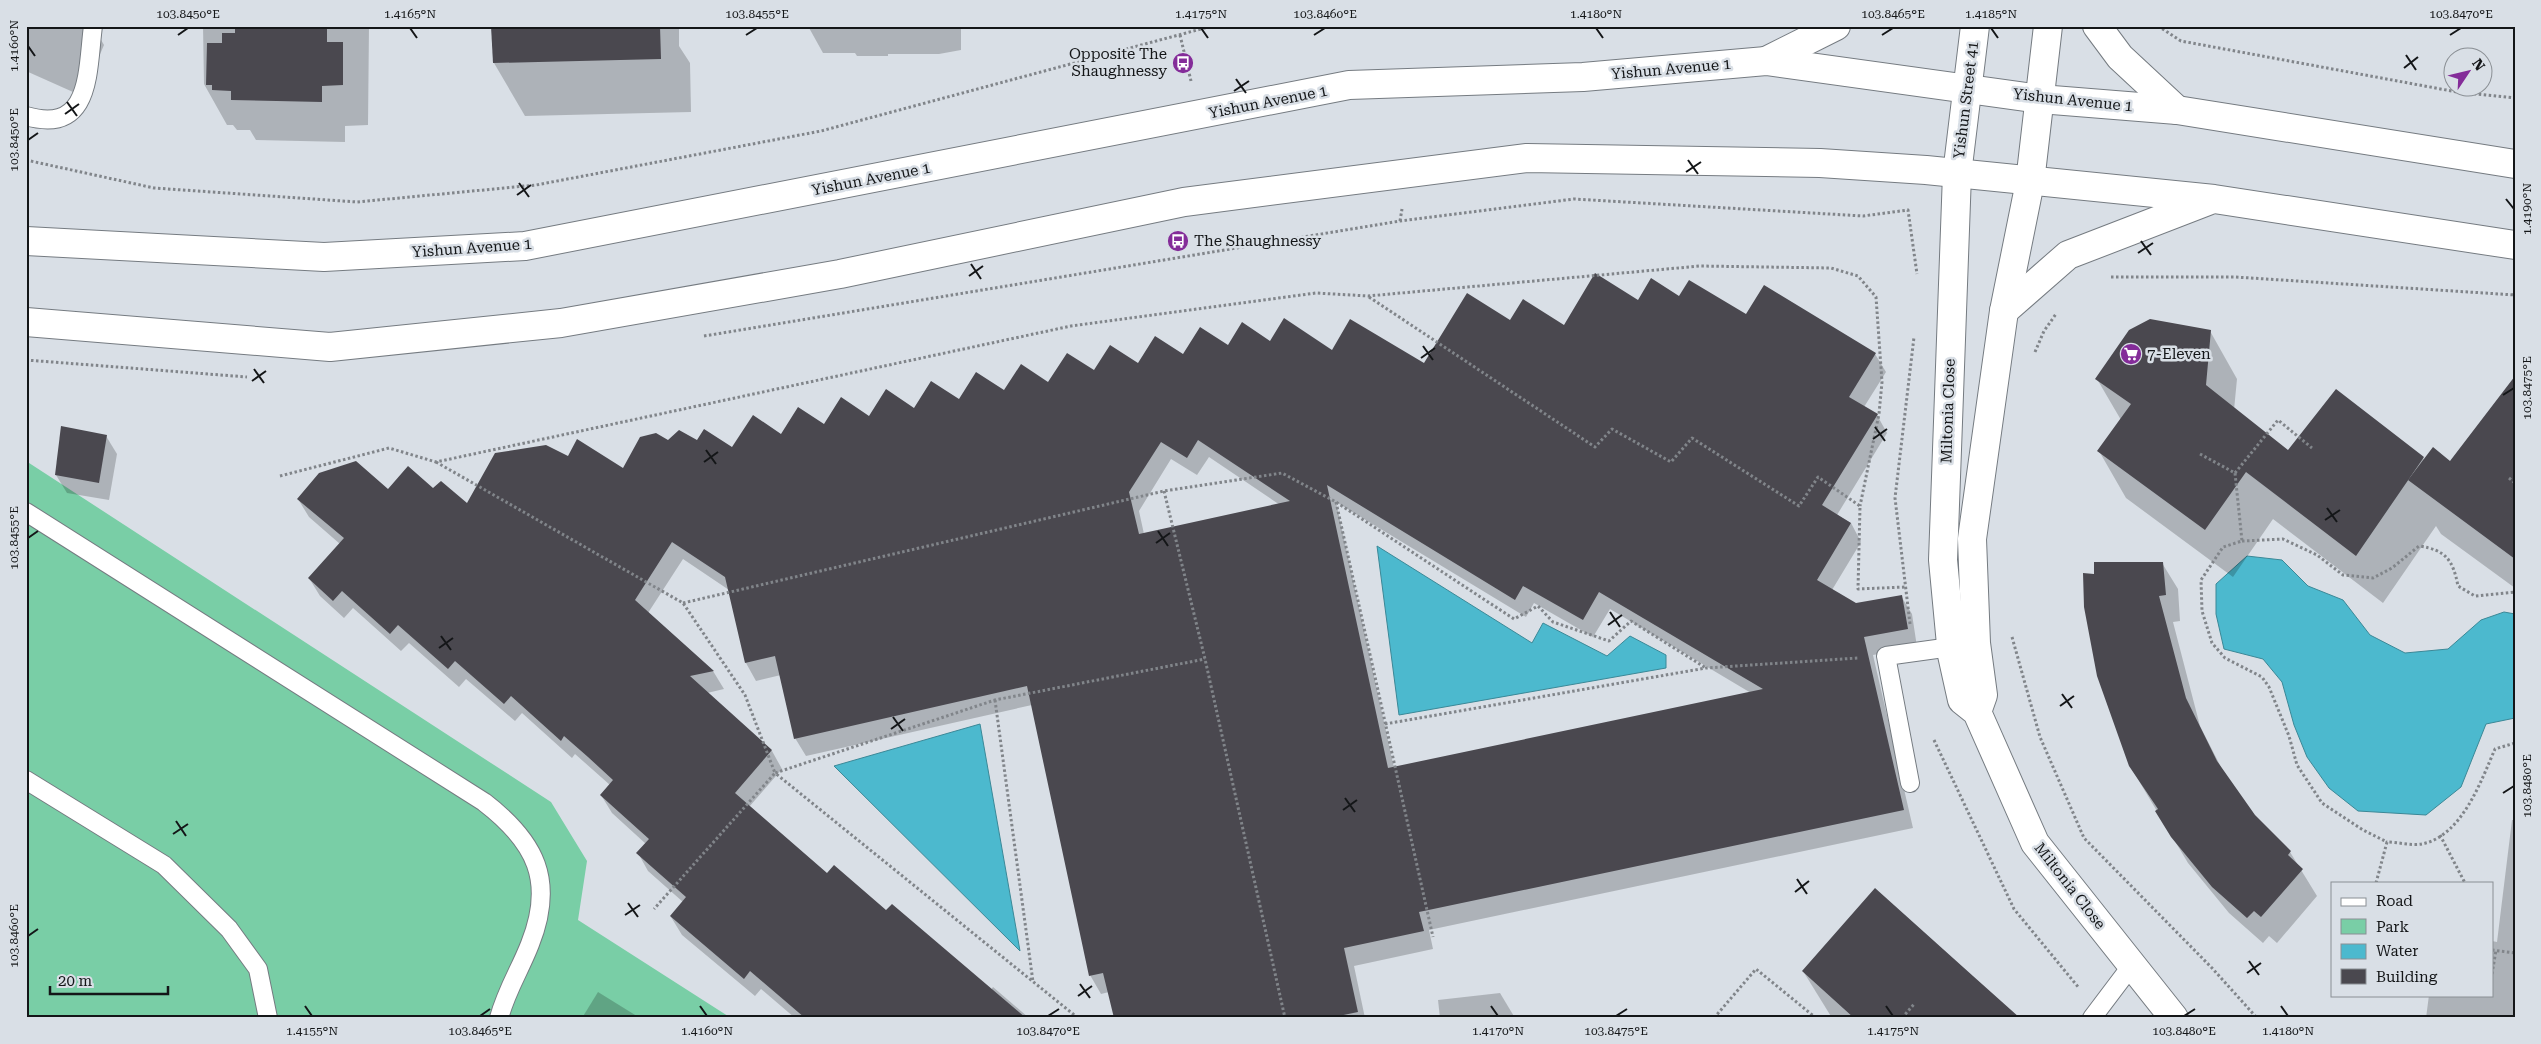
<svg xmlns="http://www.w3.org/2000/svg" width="2541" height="1044" viewBox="0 0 2541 1044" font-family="'Roboto Serif',serif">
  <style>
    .green { fill: #79cea6 }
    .water { fill: #4cb9ce; stroke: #3b8897 }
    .shadow { fill: #0003; fill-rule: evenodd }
    .building { fill: #4a484f; fill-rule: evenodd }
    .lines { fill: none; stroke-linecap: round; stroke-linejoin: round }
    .lane-casing { stroke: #757b81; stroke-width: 20 }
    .street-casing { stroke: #757b81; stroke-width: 30 }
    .primary-casing { stroke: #757b81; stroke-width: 30 }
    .path { stroke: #81858a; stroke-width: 3; stroke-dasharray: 2.5 2.5; stroke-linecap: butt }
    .lane { stroke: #fff; stroke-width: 18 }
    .street { stroke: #fff; stroke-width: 28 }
    .primary { stroke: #fff; stroke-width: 28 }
    .ticks { fill: none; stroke: #141618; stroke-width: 2 }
    .labels { text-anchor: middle; stroke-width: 5; stroke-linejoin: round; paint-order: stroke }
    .poi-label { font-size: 15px; fill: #141618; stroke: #d9dfe6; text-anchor: start }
    .street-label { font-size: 15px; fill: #141618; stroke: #d9dfe6 }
    .neatline { fill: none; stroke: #141618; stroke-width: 2 }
    .ticks-label { font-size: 12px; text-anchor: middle; fill: #141618 }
  </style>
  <rect width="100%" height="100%" fill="#d9dfe6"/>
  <path class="green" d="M 26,461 L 551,802 L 587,861 L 578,920 L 731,1018 L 26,1018 Z"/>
  <g class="water">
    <path d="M 1377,546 L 1532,643 L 1543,623 L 1607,656 L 1630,636 L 1666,655 L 1666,668 L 1399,715 Z"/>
    <path d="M 2247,556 L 2282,560 L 2308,586 L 2343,600 L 2370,635 L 2405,653 L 2448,649 L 2481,620 L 2504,612 L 2515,614 L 2515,718 L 2486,724 L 2461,787 L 2426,815 L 2358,811 L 2329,788 L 2307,757 L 2294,725 L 2282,682 L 2263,659 L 2224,649 L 2216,614 L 2216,584 Z"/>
    <path d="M 980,724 L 1020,951 L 834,766 Z"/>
  </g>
  <g class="shadow">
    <path d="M 26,26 L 93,26 L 104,45 L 82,96 L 26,71 Z"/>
    <path d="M 203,26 L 369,26 L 368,125 L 345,126 L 345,142 L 256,140 L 250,130 L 237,130 L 233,125 L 227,125 L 204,84 Z"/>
    <path d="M 493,26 L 679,26 L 679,46 L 690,63 L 691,112 L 525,116 L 494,63 Z"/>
    <path d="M 808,26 L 961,26 L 961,50 L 939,54 L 888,54 L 888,56 L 857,56 L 855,53 L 823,53 Z"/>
    <path d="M 1680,298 L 1875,354 L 1886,372 L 1864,407 L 1877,415 L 1887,433 L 1837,515 L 1851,523 L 1861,542 L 1832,590 L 1856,604 L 1901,596 L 1912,614 L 1917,647 L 1873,655 L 1913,828 L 1429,930 L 1433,949 L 1354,966 L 1365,1018 L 1116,1018 L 1109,992 L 1101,994 L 1090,975 L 1032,705 L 806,756 L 795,738 L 781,675 L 756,681 L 746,663 L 729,590 L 683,559 L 648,613 L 713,671 L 724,689 L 707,693 L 772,751 L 782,769 L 749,807 L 828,875 L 886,911 L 991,990 L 993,987 L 1029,1018 L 795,1018 L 761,989 L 755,996 L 682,935 L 671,917 L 683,902 L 648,871 L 638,853 L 646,844 L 612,813 L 601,795 L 610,785 L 575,754 L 572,758 L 522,713 L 515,721 L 466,679 L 459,687 L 409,643 L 401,651 L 353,608 L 344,618 L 320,596 L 309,578 L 340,544 L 309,517 L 298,499 L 388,490 L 433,490 L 468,505 L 568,458 L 623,469 L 668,442 L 697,442 L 733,449 L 824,426 L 1049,384 L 1094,372 L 1228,347 L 1270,342 L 1425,365 L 1511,321 L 1564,326 L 1639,302 ZM 1209,457 L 1280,505 L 1144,534 L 1139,511 L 1171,459 L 1197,475 ZM 1336,502 L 1526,617 L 1534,603 L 1593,637 L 1610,609 L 1751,693 L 1394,768 Z"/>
    <path d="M 2210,331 L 2237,379 L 2234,410 L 2288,452 L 2423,458 L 2425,461 L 2451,463 L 2515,410 L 2515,588 L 2441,534 L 2436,526 L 2383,603 L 2273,519 L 2233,577 L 2126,498 L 2099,451 L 2121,420 L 2097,379 Z"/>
    <path d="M 106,436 L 117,454 L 109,500 L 67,493 L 56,475 Z"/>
    <path d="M 2162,563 L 2178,589 L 2180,621 L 2173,622 L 2200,726 L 2223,771 L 2254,815 L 2290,852 L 2317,896 L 2277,943 L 2269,936 L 2263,943 L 2229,913 L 2188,863 L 2130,766 L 2096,575 Z"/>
    <path d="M 2512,820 L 2515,820 L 2515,1018 L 2426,1018 L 2429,995 L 2492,995 L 2492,941 L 2497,942 Z"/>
    <path d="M 1803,971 L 2019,1018 L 1832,1018 Z"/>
    <path d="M 598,992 L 640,1018 L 582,1018 Z"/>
    <path d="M 1500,993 L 1515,1018 L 1440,1018 L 1438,1000 Z"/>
  </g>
  <g class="building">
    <path d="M 235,26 L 327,28 L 327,42 L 343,42 L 343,85 L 322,86 L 322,102 L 231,100 L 231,91 L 212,90 L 212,85 L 206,85 L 207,43 L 222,43 L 222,33 L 235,33 Z"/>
    <path d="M 491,26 L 660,26 L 661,59 L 493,63 Z"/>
    <path d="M 1595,273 L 1638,300 L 1651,278 L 1679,296 L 1689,280 L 1746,314 L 1764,285 L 1876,353 L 1849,397 L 1878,414 L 1822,505 L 1851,523 L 1817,580 L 1856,603 L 1902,595 L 1908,629 L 1864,637 L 1904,810 L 1419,912 L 1424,931 L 1344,948 L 1358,1012 L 1329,1018 L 1114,1018 L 1103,973 L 1089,976 L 1027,686 L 794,739 L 775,656 L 745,663 L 725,577 L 672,542 L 635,600 L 714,671 L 690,676 L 772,750 L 735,793 L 827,873 L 834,865 L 886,910 L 892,904 L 1026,1018 L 805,1018 L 750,971 L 744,979 L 670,916 L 686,897 L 636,853 L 649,839 L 600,795 L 613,780 L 588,757 L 564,736 L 561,741 L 511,696 L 504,704 L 455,661 L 448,669 L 398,625 L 390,634 L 342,591 L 333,601 L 308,578 L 344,538 L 297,499 L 319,473 L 356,461 L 388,489 L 408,466 L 433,488 L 441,481 L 467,503 L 495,453 L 546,445 L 568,456 L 577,439 L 623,468 L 640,437 L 656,433 L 668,440 L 679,430 L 697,440 L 704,429 L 732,447 L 753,415 L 781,434 L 798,407 L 824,424 L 841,397 L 869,416 L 886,389 L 914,408 L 931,381 L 959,399 L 976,372 L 1004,390 L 1021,364 L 1048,382 L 1067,353 L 1094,370 L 1110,345 L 1138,363 L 1155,336 L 1183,354 L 1200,327 L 1228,345 L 1242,322 L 1270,341 L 1284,318 L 1332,350 L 1350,319 L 1424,363 L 1467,293 L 1510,320 L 1523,299 L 1564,325 ZM 1198,440 L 1290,501 L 1139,534 L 1129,492 L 1161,442 L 1187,458 ZM 1327,485 L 1515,600 L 1523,586 L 1583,620 L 1599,592 L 1763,689 L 1388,768 Z"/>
    <path d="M 2150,319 L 2211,330 L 2206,385 L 2288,450 L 2336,389 L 2424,457 L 2356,556 L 2246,472 L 2205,530 L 2097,451 L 2131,404 L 2095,379 L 2129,330 Z"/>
    <path d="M 2515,376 L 2515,559 L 2408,480 L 2433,447 L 2450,461 Z"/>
    <path d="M 61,426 L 107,435 L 99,483 L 55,475 Z"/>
    <path d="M 2094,562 L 2163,562 L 2166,595 L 2159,596 L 2186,698 L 2217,761 L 2255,815 L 2291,851 L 2288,855 L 2303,869 L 2261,917 L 2254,911 L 2247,918 L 2212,887 L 2171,837 L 2155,811 L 2158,809 L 2129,766 L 2097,676 L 2084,607 L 2083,573 L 2094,574 Z"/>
    <path d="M 1875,888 L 1973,976 L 2020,1018 L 1854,1018 L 1802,971 Z"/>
  </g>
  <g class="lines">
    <g class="lane-casing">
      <g id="lane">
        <path d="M 26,116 C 92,135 87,71 93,26"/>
        <path d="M 26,512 L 484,802 C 536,842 555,881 530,944 C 520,970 507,989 499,1018"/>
        <path d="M 26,780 L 164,865 L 229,929 L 258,969 L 268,1018"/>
        <path d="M 1910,783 L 1886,656 L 1951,647"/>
        <path d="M 2092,1018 L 2132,965"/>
      </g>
    </g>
    <g class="street-casing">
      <g id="street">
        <path d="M 1975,26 L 1957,174 L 1943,560 L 1952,655 L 1962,700 L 1977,712 L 2035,843 L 2174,1018"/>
        <path d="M 1977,712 L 1983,695 L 1976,643 L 1972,539 L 2004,311 L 2030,182 L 2048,26"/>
      </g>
    </g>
    <g class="primary-casing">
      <g id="primary">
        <path d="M 2097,26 L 2120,57 L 2177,110"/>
        <path d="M 1766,61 L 1836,26"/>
        <path d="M 26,241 L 324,257 L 525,246 L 1349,85 L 1583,77 L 1766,61 L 2040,99 L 2177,110 L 2515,164"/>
        <path d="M 2004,311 L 2068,255 L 2208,201"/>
        <path d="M 26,322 L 330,347 L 561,323 L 840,274 L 1184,202 L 1527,158 L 1820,163 L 1926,170 L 2214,199 L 2515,245"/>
      </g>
    </g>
    <g class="path">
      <path d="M 2158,26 L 2181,41 L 2457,92 L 2515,98"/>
      <path d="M 1180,35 L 1191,81"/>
      <path d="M 26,160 L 154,188 L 357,202 L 536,185 L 821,131 L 1212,26"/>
      <path d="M 1400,221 L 1402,209"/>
      <path d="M 2111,277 L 2235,277 L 2515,295"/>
      <path d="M 1369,297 L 1595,447 L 1612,429 L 1671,462 L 1692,438 L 1799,506 L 1818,477 L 1860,506 L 1858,589 L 1905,587"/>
      <path d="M 704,336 L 1400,221 L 1574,199 L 1863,216 L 1908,210 L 1917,274"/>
      <path d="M 2035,352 L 2044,331 L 2056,314"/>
      <path d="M 26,360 L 247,377"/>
      <path d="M 2200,454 L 2235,473 L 2242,541 L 2223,547 L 2201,580 L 2202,611 L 2212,643 L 2225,658 L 2262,677 L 2269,687 L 2289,736 L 2297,765 L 2322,803 L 2363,830 L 2387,842"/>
      <path d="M 436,462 L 683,603 L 745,695 L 775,773 L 654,909"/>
      <path d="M 2235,473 L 2278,420 L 2312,448"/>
      <path d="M 280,476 L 389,448 L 436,462 L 1071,326 L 1316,293 L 1368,296 L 1700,266 L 1831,268 L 1858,276 L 1876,297 L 1882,382 L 1879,414 L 1860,506"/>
      <path d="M 2509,478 L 2515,483"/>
      <path d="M 1164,491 L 1205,659 L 1285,1018"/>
      <path d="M 1336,502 L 1433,937"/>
      <path d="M 2242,541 L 2283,539 L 2317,555 L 2343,575 L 2373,578 L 2392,568 L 2419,546 C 2446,550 2453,560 2458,586 L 2475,596 L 2515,592"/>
      <path d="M 683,603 L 1164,491 L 1282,473 L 1336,502 L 1514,619 L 1538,606 L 1553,622 L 1609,641 L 1631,621 L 1706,668"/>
      <path d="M 1910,624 L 1895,498 L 1914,337"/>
      <path d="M 2012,637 L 2040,737 L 2084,838 L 2212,968 L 2257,1018"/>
      <path d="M 995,700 L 1033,982"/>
      <path d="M 1385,724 L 1706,668 L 1858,658"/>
      <path d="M 1934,740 L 2014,909 L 2079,988"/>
      <path d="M 2440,835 L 2465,883"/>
      <path d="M 2376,883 L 2387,842 C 2397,842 2412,846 2422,844 C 2462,836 2481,781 2495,749 L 2515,743"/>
      <path d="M 2492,950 L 2515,953"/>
      <path d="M 2492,974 L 2496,950"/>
      <path d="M 1078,1018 L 775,773 L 995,700 L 1205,659"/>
      <path d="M 1714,1018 L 1756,969 L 1816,1018"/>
      <path d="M 1902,1018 L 1915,1003"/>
    </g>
    <use href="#lane" class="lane"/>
    <use href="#street" class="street"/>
    <use href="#primary" class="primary"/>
  </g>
  <path class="ticks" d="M 410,28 L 417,38M 1201,28 L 1208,38M 1596,28 L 1603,38M 1991,28 L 1998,38M 178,35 L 188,28M 746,35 L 757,28M 1314,35 L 1325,28M 1882,35 L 1893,28M 2450,35 L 2461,28M 28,46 L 35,56M 2406,55 L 2416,70M 2404,68 L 2418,57M 1236,79 L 1246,93M 1234,91 L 1249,81M 67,102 L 77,116M 65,114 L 79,104M 28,140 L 38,133M 1688,160 L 1698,174M 1686,172 L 1701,162M 519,183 L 529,197M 517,195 L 531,185M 2506,199 L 2514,209M 2141,241 L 2151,255M 2138,253 L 2153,243M 971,264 L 981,279M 969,276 L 983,266M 1423,346 L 1433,360M 1421,358 L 1435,348M 254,369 L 264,383M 252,381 L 266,371M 2503,395 L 2514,388M 1875,427 L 1885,441M 1873,439 L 1887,429M 706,450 L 716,464M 704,462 L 718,452M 2327,508 L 2337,522M 2325,520 L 2340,510M 1158,531 L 1168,546M 28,538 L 38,531M 1156,543 L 1170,533M 1610,612 L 1620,627M 1608,625 L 1622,615M 441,636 L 451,650M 439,648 L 453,638M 2062,694 L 2072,708M 2060,706 L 2074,696M 893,717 L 903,731M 891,729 L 905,719M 2503,793 L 2514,786M 1345,798 L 1355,812M 1343,810 L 1357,800M 176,821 L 186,836M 173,834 L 188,824M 1797,879 L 1807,894M 1795,892 L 1809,881M 628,903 L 638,917M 625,915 L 640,905M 28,936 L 38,929M 2249,961 L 2259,975M 2247,973 L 2261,963M 1080,984 L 1090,998M 1078,996 L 1092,986M 305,1006 L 312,1016M 700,1006 L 707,1016M 1491,1006 L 1498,1016M 1886,1006 L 1893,1016M 2281,1006 L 2288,1016M 480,1016 L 490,1009M 1048,1016 L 1059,1009M 1616,1016 L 1627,1009M 2184,1016 L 2195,1009"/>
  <defs>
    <g id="bus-disc" transform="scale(1.125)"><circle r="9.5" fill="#842c99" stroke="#d9dfe6"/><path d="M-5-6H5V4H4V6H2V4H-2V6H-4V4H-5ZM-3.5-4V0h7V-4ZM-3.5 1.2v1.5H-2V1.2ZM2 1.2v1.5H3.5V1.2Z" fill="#fff"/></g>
    <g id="supermarket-disc" transform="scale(1.125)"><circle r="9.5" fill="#842c99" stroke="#d9dfe6"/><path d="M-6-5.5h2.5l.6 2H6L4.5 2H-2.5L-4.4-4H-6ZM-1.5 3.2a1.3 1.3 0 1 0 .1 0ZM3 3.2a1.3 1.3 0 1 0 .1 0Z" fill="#fff"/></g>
  </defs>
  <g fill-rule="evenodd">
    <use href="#bus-disc" x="1183" y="63"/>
    <use href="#bus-disc" x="1178" y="241"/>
    <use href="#supermarket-disc" x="2131" y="354"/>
  </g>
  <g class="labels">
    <g class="poi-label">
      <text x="1167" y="59" text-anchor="end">Opposite The<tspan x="1167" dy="17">Shaughnessy</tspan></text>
      <text x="1194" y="246">The Shaughnessy</text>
      <text x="2147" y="359">7-Eleven</text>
    </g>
    <g class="street-label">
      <text transform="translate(1671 69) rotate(-5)" y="5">Yishun Avenue 1</text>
      <text transform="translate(1966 100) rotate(-83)" y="5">Yishun Street 41</text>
      <text transform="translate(2073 100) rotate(6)" y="5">Yishun Avenue 1</text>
      <text transform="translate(1268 102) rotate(-11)" y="5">Yishun Avenue 1</text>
      <text transform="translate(871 179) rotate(-11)" y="5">Yishun Avenue 1</text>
      <text transform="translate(472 248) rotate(-4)" y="5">Yishun Avenue 1</text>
      <text transform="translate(1948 411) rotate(-88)" y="5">Miltonia Close</text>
      <text transform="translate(2070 886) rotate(52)" y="5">Miltonia Close</text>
    </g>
  </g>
  <rect width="2541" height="1044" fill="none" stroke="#d9dfe6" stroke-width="55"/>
  <rect x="2331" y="882" width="162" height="115" fill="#d9dfe6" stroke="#8a8f94"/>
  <rect x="2341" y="898" width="25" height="8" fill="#ffffff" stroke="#8a8f94"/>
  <text x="2376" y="906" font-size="15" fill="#141618">Road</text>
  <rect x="2341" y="919" width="25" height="15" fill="#79cea6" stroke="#8a8f94"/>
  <text x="2376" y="932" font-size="15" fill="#141618">Park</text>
  <rect x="2341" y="944" width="25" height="15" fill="#4cb9ce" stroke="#8a8f94"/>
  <text x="2376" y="956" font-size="15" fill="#141618">Water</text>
  <rect x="2341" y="969" width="25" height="15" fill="#4a484f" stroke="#8a8f94"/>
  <text x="2376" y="982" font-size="15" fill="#141618">Building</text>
  <g transform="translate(2468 72) rotate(55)"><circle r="24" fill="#d9dfe6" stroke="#8a8f94"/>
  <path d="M0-4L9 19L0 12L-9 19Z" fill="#842c99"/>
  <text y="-8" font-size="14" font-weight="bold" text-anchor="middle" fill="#141618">N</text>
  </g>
  <path d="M50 986v8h118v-8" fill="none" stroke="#141618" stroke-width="2.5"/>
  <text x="58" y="986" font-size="15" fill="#141618" stroke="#d9dfe6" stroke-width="4" paint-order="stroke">20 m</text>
  <rect x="28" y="28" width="2486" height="988" class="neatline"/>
  <g class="ticks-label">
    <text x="188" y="18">103.8450°E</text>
    <text x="410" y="18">1.4165°N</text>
    <text x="757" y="18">103.8455°E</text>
    <text x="1201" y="18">1.4175°N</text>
    <text x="1325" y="18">103.8460°E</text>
    <text x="1596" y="18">1.4180°N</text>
    <text x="1893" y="18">103.8465°E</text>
    <text x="1991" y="18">1.4185°N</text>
    <text x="2461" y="18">103.8470°E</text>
    <text transform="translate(14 46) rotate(-90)" y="4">1.4160°N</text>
    <text transform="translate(14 140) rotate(-90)" y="4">103.8450°E</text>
    <text transform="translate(2527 209) rotate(-90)" y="4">1.4190°N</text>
    <text transform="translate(2527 388) rotate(-90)" y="4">103.8475°E</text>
    <text transform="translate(14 538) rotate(-90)" y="4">103.8455°E</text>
    <text transform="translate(2527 786) rotate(-90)" y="4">103.8480°E</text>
    <text transform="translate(14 936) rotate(-90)" y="4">103.8460°E</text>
    <text x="312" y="1035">1.4155°N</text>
    <text x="480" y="1035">103.8465°E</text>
    <text x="707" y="1035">1.4160°N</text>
    <text x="1048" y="1035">103.8470°E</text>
    <text x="1498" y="1035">1.4170°N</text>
    <text x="1616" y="1035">103.8475°E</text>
    <text x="1893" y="1035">1.4175°N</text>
    <text x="2184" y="1035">103.8480°E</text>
    <text x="2288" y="1035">1.4180°N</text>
  </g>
</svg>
